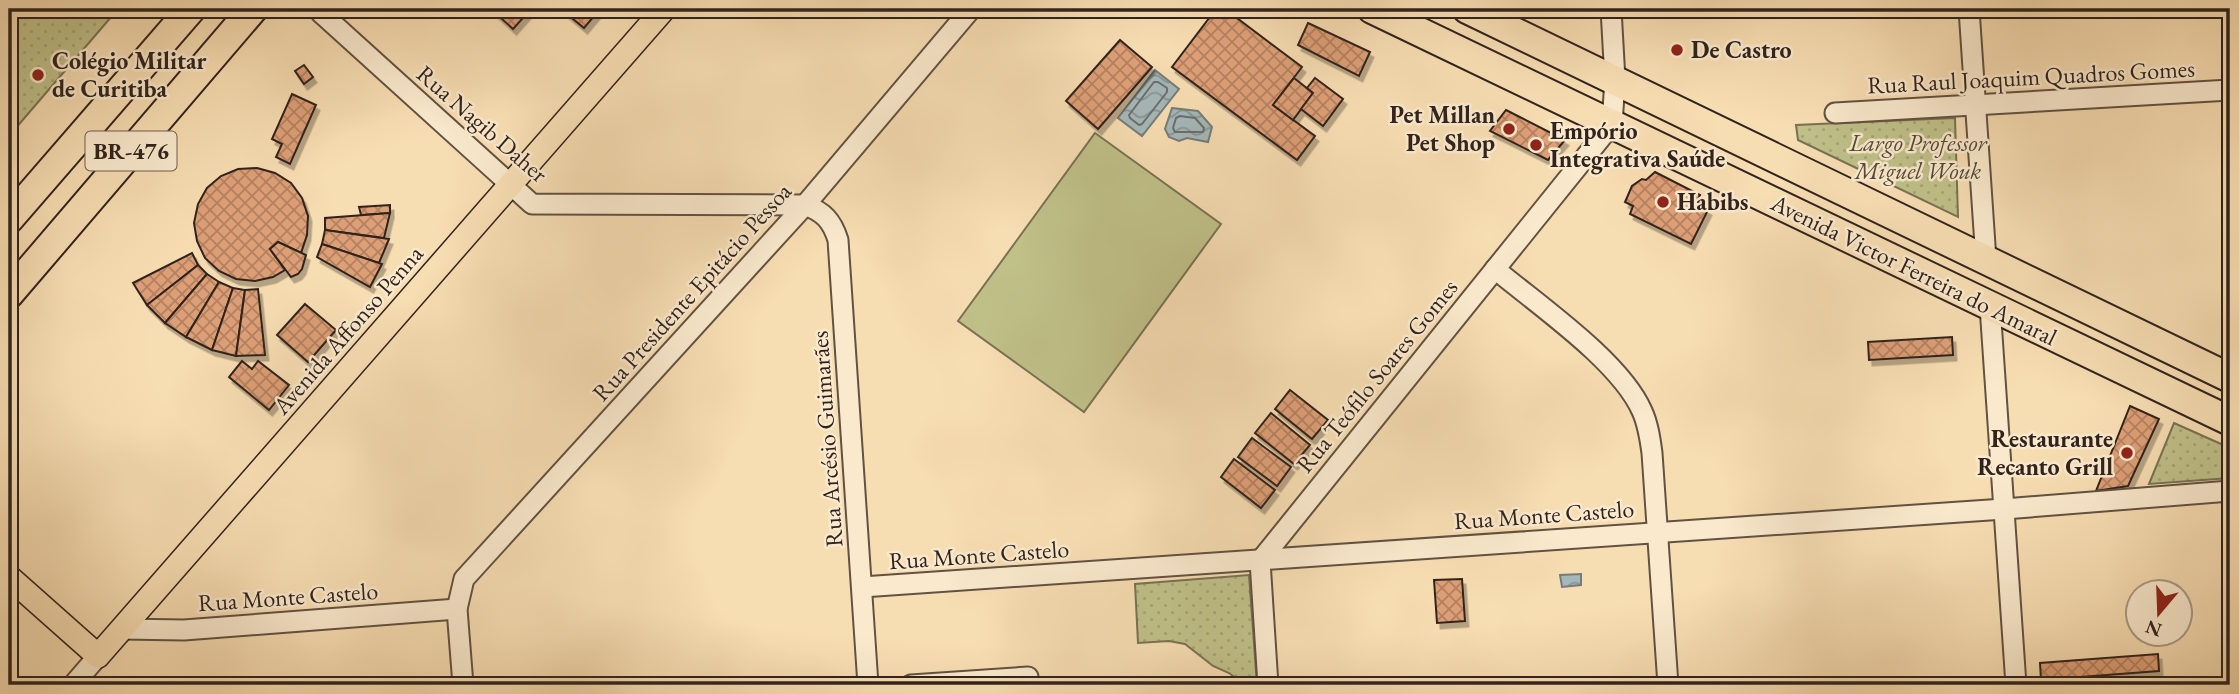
<svg xmlns="http://www.w3.org/2000/svg" width="2239" height="694" viewBox="0 0 2239 694" font-family="'EB Garamond',serif">
  <style>
    .grass { fill: url(#grass-dots); stroke: #787253; stroke-width: 2 }
    .pitch { fill: #c0c089; stroke: #787253; stroke-width: 2 }
    .water { fill: url(#water-waves); stroke: #767c7b; stroke-width: 2 }
    .lines { fill: none; stroke-linecap: round; stroke-linejoin: round }
    .shore { stroke: #6a6e6b; stroke-width: 2 }
    .building { fill: url(#building-cross-hatch); stroke: #30231d; stroke-width: 2; filter: url(#shadow) }
    .minor-casing { stroke: #625242; stroke-width: 23 }
    .major-casing { stroke: #30231d; stroke-width: 26 }
    .highway-casing { stroke: #30231d; stroke-width: 32 }
    .minor { stroke: #fae9cd; stroke-width: 19 }
    .major { stroke: #f7ddb2; stroke-width: 23 }
    .highway { stroke: #f7ddb2; stroke-width: 28 }
    .poi-dot { fill: #8f2418; stroke: #fae9cd; stroke-width: 2.5 }
    .labels { text-anchor: middle; stroke-width: 5; stroke-linejoin: round; paint-order: stroke }
    .shield { fill: #fae9cd; stroke: #6d5e52; stroke-width: 2 }
    .shield-label { font-size: 23px; font-weight: bold; fill: #30231d }
    .poi-label { font-size: 24px; font-weight: bold; fill: #30231d; stroke: #fae9cd; text-anchor: start }
    .street-label { font-size: 24px; fill: #30231d; stroke: #fae9cd }
    .park-label { font-size: 24px; font-style: italic; fill: #544a38; stroke: #fae9cd }
  </style>
  <defs>
    <pattern id="grass-dots" width="8" height="8" patternUnits="userSpaceOnUse" patternTransform="scale(1.75)"><rect width="8" height="8" fill="#c0c089"/><path d="M2 2h.1M6 6h.1" fill="none" stroke="#a5a576" stroke-width="1.8" stroke-linecap="round"/></pattern>
    <pattern id="water-waves" width="16" height="10" patternUnits="userSpaceOnUse" patternTransform="scale(1.75)"><rect width="16" height="10" fill="#a4b8b9"/><path d="M0 5q4-4 8 0t8 0" fill="none" stroke="#869596"/></pattern>
    <pattern id="building-cross-hatch" width="8" height="8" patternUnits="userSpaceOnUse" patternTransform="scale(1.75)"><rect width="8" height="8" fill="#dd9f76"/><path d="M0 0l8 8M0 8l8-8" fill="none" stroke="#b48160"/></pattern>
    <filter id="shadow"><feDropShadow dx="3.5" dy="5.5" stdDeviation="0" flood-color="#0004"/></filter>
  </defs>
  <rect width="100%" height="100%" fill="#f7ddb2"/>
  <filter id="stains"><feTurbulence type="fractalNoise" baseFrequency=".00286" numOctaves="4"/><feColorMatrix values="0 0 0 0 .2 0 0 0 0 .09 0 0 0 0 .02 0 0 0 .5 -.17"/></filter>
  <radialGradient id="worn" r=".72"><stop offset=".6" stop-color="#630" stop-opacity="0"/><stop offset="1" stop-color="#630" stop-opacity=".3"/></radialGradient>
  <g class="grass">
    <path d="M 9,9 L 118,9 L 9,136 Z"/>
    <path d="M 1955,118 L 1958,217 L 1798,140 L 1796,125 Z"/>
    <path d="M 2174,423 L 2230,448 L 2230,478 L 2149,484 Z"/>
    <path d="M 1249,575 L 1257,685 L 1245,685 L 1229,673 L 1213,666 L 1185,644 L 1169,641 L 1138,643 L 1135,584 Z"/>
  </g>
  <path class="pitch" d="M 1095,133 L 1221,224 L 1084,412 L 958,321 Z"/>
  <g class="water">
    <path d="M 1155,70 L 1179,89 L 1142,136 L 1118,118 Z"/>
    <path d="M 1172,108 L 1198,111 L 1212,127 L 1208,142 L 1187,138 L 1179,141 L 1169,137 L 1165,129 Z"/>
    <path d="M 1581,574 L 1581,585 L 1562,587 L 1560,575 Z"/>
  </g>
  <g class="lines">
    <g class="shore">
      <path d="M 1154,82 L 1158,82 L 1167,88 L 1167,92 L 1142,124 L 1139,125 L 1130,118 L 1129,115 Z"/>
      <path d="M 1180,116 L 1195,118 L 1204,128 L 1203,132 L 1175,132 L 1173,128 L 1176,118 Z"/>
    </g>
  </g>
  <g class="building">
    <path d="M 491,9 L 531,9 L 513,29 Z"/>
    <path d="M 561,9 L 600,9 L 584,28 Z"/>
    <path d="M 1216,9 L 1225,9 L 1302,67 L 1273,105 L 1315,136 L 1297,160 L 1172,67 Z"/>
    <path d="M 1308,23 L 1370,52 L 1359,76 L 1298,45 Z"/>
    <path d="M 1120,40 L 1152,67 L 1098,129 L 1066,101 Z"/>
    <path d="M 304,65 L 313,77 L 304,84 L 295,71 Z"/>
    <path d="M 1294,78 L 1313,93 L 1293,120 L 1273,105 Z"/>
    <path d="M 1315,78 L 1343,99 L 1323,126 L 1301,109 L 1313,93 L 1307,88 Z"/>
    <path d="M 292,94 L 316,105 L 290,164 L 276,157 L 282,144 L 272,139 Z"/>
    <path d="M 1506,110 L 1565,140 L 1548,160 L 1490,131 Z"/>
    <path d="M 257,168 L 275,173 L 291,183 L 302,198 L 308,216 L 307,235 L 301,253 L 278,242 L 270,249 L 285,270 L 273,277 L 255,281 L 236,279 L 219,271 L 205,258 L 197,241 L 194,223 L 198,204 L 207,188 L 221,176 L 238,169 Z"/>
    <path d="M 1655,172 L 1700,195 L 1696,204 L 1708,210 L 1691,244 L 1630,214 L 1633,206 L 1625,202 L 1632,186 L 1642,179 L 1646,180 Z"/>
    <path d="M 390,205 L 390,213 L 361,215 L 359,207 Z"/>
    <path d="M 390,213 L 384,238 L 325,230 L 325,218 Z"/>
    <path d="M 325,230 L 360,235 L 389,239 L 379,263 L 322,244 Z"/>
    <path d="M 278,242 L 306,255 L 302,269 L 298,274 L 291,277 L 270,249 Z"/>
    <path d="M 322,244 L 382,264 L 370,287 L 317,257 Z"/>
    <path d="M 192,253 L 198,265 L 147,305 L 133,283 Z"/>
    <path d="M 198,265 L 207,274 L 165,323 L 147,305 Z"/>
    <path d="M 207,274 L 219,282 L 186,337 L 165,323 Z"/>
    <path d="M 219,282 L 233,288 L 212,350 L 186,337 Z"/>
    <path d="M 233,288 L 245,290 L 236,356 L 212,350 Z"/>
    <path d="M 258,289 L 265,355 L 236,356 L 245,290 Z"/>
    <path d="M 305,304 L 336,330 L 308,362 L 277,335 Z"/>
    <path d="M 1952,337 L 1953,355 L 1869,360 L 1868,342 Z"/>
    <path d="M 242,361 L 252,369 L 258,361 L 289,385 L 269,410 L 229,377 Z"/>
    <path d="M 1290,390 L 1328,420 L 1312,439 L 1275,409 Z"/>
    <path d="M 2130,406 L 2159,419 L 2128,486 L 2096,491 Z"/>
    <path d="M 1271,413 L 1310,445 L 1294,464 L 1255,433 Z"/>
    <path d="M 1252,438 L 1291,467 L 1277,486 L 1238,457 Z"/>
    <path d="M 1234,459 L 1275,490 L 1261,508 L 1221,477 Z"/>
    <path d="M 1462,579 L 1465,621 L 1437,623 L 1434,580 Z"/>
    <path d="M 2158,654 L 2159,671 L 2041,680 L 2040,663 Z"/>
  </g>
  <g class="lines">
    <g class="minor-casing">
      <g id="minor">
        <path d="M 325,9 L 321,13 L 532,204 L 805,205 C 824,212 832,221 838,240 L 868,685"/>
        <path d="M 1969,9 L 1986,260"/>
        <path d="M 1835,113 L 2230,90"/>
        <path d="M 1495,269 C 1538,305 1620,361 1642,411 C 1648,424 1650,438 1652,453 L 1668,685"/>
        <path d="M 1990,306 L 2016,685"/>
        <path d="M 862,587 L 2004,509 L 2230,491"/>
        <path d="M 122,629 L 184,630 L 457,609"/>
        <path d="M 73,685 L 98,656"/>
        <path d="M 463,685 L 457,609 L 464,579 L 805,205 L 971,9"/>
        <path d="M 911,685 L 1028,677"/>
        <path d="M 1268,685 L 1260,561 L 1612,124 L 1615,80 L 1611,9"/>
      </g>
    </g>
    <g class="major-casing">
      <path id="major" d="M 9,577 L 98,656 L 664,9"/>
    </g>
    <g class="highway-casing">
      <g id="highway">
        <path d="M 1372,9 L 2230,421"/>
        <path d="M 1467,9 L 2230,378"/>
        <path d="M 9,219 L 191,9"/>
        <path d="M 9,294 L 253,9"/>
      </g>
    </g>
    <use href="#minor" class="minor"/>
    <use href="#major" class="major"/>
    <use href="#highway" class="highway"/>
  </g>
  <g class="poi-dot">
    <circle cx="1677" cy="50" r="7"/>
    <circle cx="38" cy="75" r="7"/>
    <circle cx="1509" cy="129" r="7"/>
    <circle cx="1536" cy="145" r="7"/>
    <circle cx="1663" cy="202" r="7"/>
    <circle cx="2127" cy="453" r="7"/>
  </g>
  <g class="labels">
    <rect class="shield" x="85.5" y="131.5" width="91" height="39" rx="5"/>
    <g class="shield-label">
      <text x="131" y="159">BR-476</text>
    </g>
    <g class="poi-label">
      <text x="1691" y="58">De Castro</text>
      <text x="52" y="69">Colégio Militar<tspan x="52" dy="28">de Curitiba</tspan></text>
      <text x="1495" y="123" text-anchor="end">Pet Millan<tspan x="1495" dy="28">Pet Shop</tspan></text>
      <text x="1550" y="139">Empório<tspan x="1550" dy="28">Integrativa Saúde</tspan></text>
      <text x="1677" y="210">Habibs</text>
      <text x="2113" y="447" text-anchor="end">Restaurante<tspan x="2113" dy="28">Recanto Grill</tspan></text>
    </g>
    <g class="street-label">
      <text transform="translate(2031 77) rotate(-3)" y="8">Rua Raul Joaquim Quadros Gomes</text>
      <text transform="translate(482 124) rotate(41)" y="8">Rua Nagib Daher</text>
      <text transform="translate(1914 270) rotate(26)" y="8">Avenida Victor Ferreira do Amaral</text>
      <text transform="translate(692 292) rotate(-48)" y="8">Rua Presidente Epitácio Pessoa</text>
      <text transform="translate(348 330) rotate(-49)" y="8">Avenida Affonso Penna</text>
      <text transform="translate(1377 376) rotate(-51)" y="8">Rua Teófilo Soares Gomes</text>
      <text transform="translate(827 439) rotate(-94)" y="8">Rua Arcésio Guimarães</text>
      <text transform="translate(1544 515) rotate(-4)" y="8">Rua Monte Castelo</text>
      <text transform="translate(979 555) rotate(-4)" y="8">Rua Monte Castelo</text>
      <text transform="translate(288 597) rotate(-4)" y="8">Rua Monte Castelo</text>
    </g>
    <g class="park-label">
      <text x="1918" y="151">Largo Professor<tspan x="1918" dy="28">Miguel Wouk</tspan></text>
    </g>
  </g>
  <rect width="2239" height="694" fill="none" stroke="#f7ddb2" stroke-width="35"/>
  <rect x="10" y="10" width="2218" height="673" fill="none" stroke="#30231d" stroke-width="3.5"/>
  <rect x="18" y="18" width="2204" height="659" fill="none" stroke="#30231d" stroke-width="2"/>
  <g transform="translate(2159 613) rotate(199)"><circle r="33" fill="#fae9cd" stroke="#a99a87" stroke-width="2"/>
  <path d="M0-5L12 26L0 18L-12 26Z" fill="#8f2418"/>
  <text y="-10" font-size="19" font-weight="bold" text-anchor="middle" fill="#30231d">N</text>
  </g>
  <rect width="100%" height="100%" filter="url(#stains)"/>
  <rect width="100%" height="100%" fill="url(#worn)"/>
</svg>
